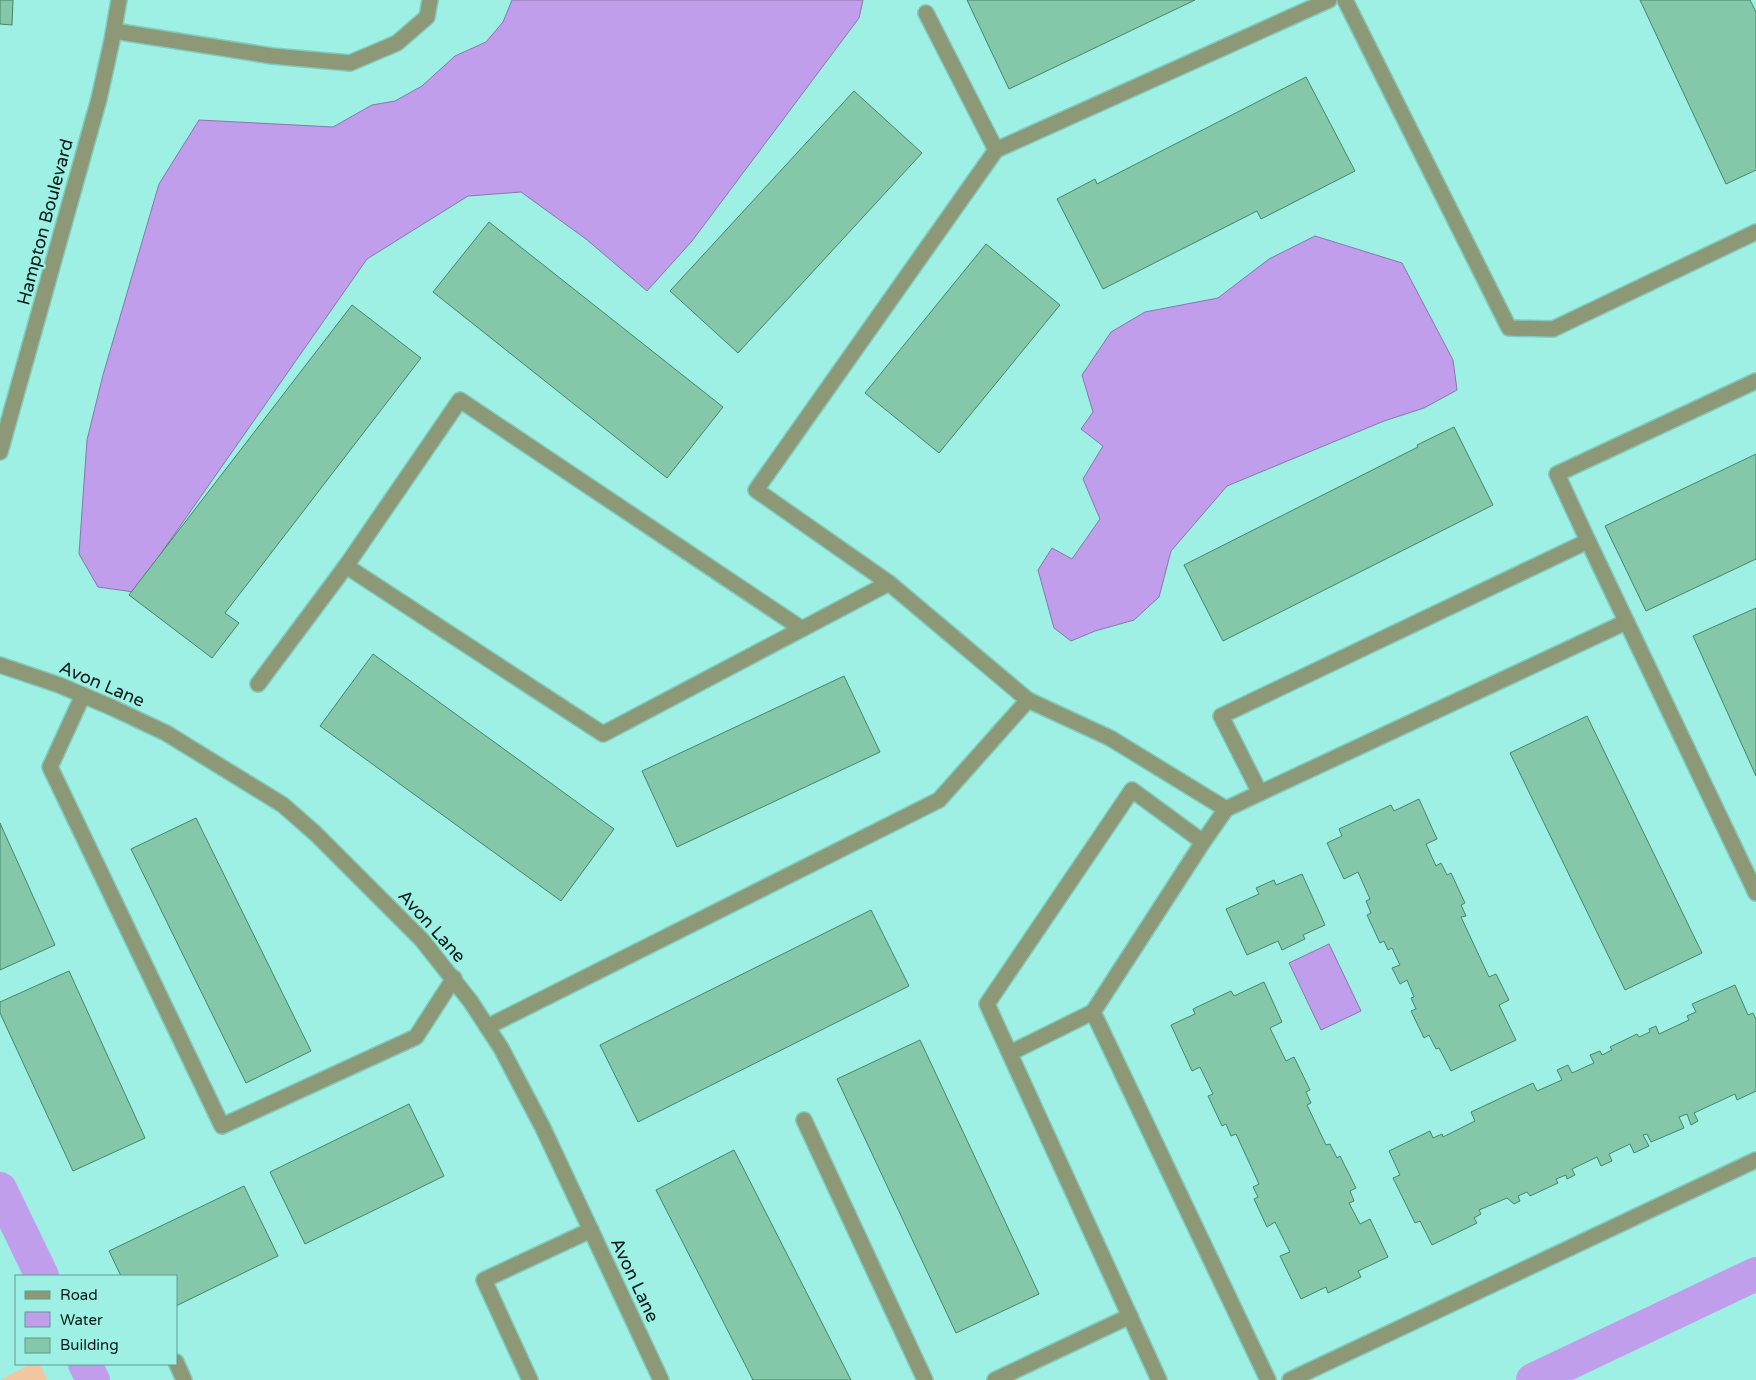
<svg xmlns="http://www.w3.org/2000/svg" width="1756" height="1380" viewBox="0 0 1756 1380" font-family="'Varela Round',sans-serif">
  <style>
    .green { fill: #f1c6a0 }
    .water { fill: #c09eec; stroke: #8777ac }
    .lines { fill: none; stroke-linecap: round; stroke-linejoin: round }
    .canal { stroke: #c09eec; stroke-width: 34 }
    .building { fill: #85c8a9; stroke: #448669 }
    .lane-casing { stroke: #81cabe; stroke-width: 18 }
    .street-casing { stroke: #81cabe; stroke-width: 18 }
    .lane { stroke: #8d9976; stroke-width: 15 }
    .street { stroke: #8d9976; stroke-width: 15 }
    .labels { text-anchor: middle; stroke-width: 4.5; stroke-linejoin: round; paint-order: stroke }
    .street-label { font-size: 18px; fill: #021b18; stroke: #9df0e3 }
  </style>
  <rect width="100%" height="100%" fill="#9df0e3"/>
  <path class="green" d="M 31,1364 L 40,1364 L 47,1380 L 0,1380 Z"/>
  <g class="water">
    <path d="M 512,0 L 863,0 L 859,18 L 692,241 L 647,291 L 586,239 L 521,192 L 468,196 L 367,259 L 134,592 L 98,587 L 79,554 L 87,440 L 103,375 L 159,184 L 199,120 L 333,127 L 372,105 L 395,101 L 422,86 L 455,56 L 486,42 L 503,22 Z"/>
    <path d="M 1315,236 L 1402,263 L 1453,360 L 1457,390 L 1424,408 L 1384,421 L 1227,486 L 1171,551 L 1159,597 L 1134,620 L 1095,631 L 1071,641 L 1054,628 L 1038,570 L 1052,548 L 1072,559 L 1100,519 L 1083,479 L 1103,446 L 1081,429 L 1093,412 L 1082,375 L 1111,332 L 1145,312 L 1218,298 L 1269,259 Z"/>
    <path d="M 1329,944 L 1361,1011 L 1321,1030 L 1289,963 Z"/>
  </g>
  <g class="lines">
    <g class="canal">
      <path d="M 0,1189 L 42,1276"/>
      <path d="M 85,1364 L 93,1380"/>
      <path d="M 1533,1380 L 1756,1274"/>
    </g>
  </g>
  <g class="building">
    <path d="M 0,0 L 13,0 L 12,25 L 0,24 Z"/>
    <path d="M 967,0 L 1195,0 L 1009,89 Z"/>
    <path d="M 1640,0 L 1750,0 L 1756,12 L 1756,170 L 1726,184 Z"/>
    <path d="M 1306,77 L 1355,171 L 1261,219 L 1257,211 L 1103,289 L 1057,199 L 1095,179 L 1097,184 Z"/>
    <path d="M 854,91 L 922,153 L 738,353 L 670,291 Z"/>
    <path d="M 489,222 L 723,407 L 667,478 L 433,292 Z"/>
    <path d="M 986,244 L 1060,305 L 939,453 L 865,393 Z"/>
    <path d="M 352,305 L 421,358 L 225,613 L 239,623 L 212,658 L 129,595 Z"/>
    <path d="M 1454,427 L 1493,505 L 1223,641 L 1184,565 L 1418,447 L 1417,445 Z"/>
    <path d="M 1756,454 L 1756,559 L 1646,611 L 1605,526 Z"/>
    <path d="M 1756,608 L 1756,776 L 1693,636 Z"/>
    <path d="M 373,654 L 614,829 L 561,901 L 320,726 Z"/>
    <path d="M 844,676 L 880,752 L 677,847 L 642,771 Z"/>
    <path d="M 1587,716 L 1702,953 L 1625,990 L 1510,753 Z"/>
    <path d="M 1419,799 L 1437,839 L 1426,844 L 1436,866 L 1441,863 L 1447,875 L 1451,873 L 1465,903 L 1461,905 L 1466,916 L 1461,917 L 1489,977 L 1496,974 L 1509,1000 L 1499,1005 L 1516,1040 L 1451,1071 L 1439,1048 L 1436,1049 L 1429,1035 L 1424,1038 L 1411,1011 L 1416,1009 L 1411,998 L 1414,997 L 1407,980 L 1400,984 L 1392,968 L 1400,965 L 1392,948 L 1388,950 L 1384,941 L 1380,943 L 1367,915 L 1371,913 L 1366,901 L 1370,899 L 1358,872 L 1344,879 L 1327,843 L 1342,836 L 1339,829 L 1391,805 L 1394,811 Z"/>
    <path d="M 196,818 L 311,1051 L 246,1083 L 131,849 Z"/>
    <path d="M 0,823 L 55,945 L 0,970 Z"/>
    <path d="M 1302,874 L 1325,925 L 1303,935 L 1305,939 L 1282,950 L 1278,941 L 1247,955 L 1226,909 L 1259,894 L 1256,888 L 1274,880 L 1276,885 Z"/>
    <path d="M 871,910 L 909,986 L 638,1122 L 600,1045 Z"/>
    <path d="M 69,971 L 145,1138 L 73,1171 L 0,1013 L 0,1002 Z"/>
    <path d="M 1264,982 L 1282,1022 L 1270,1028 L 1286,1061 L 1294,1057 L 1310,1090 L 1306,1092 L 1311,1103 L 1307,1105 L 1326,1145 L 1330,1144 L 1337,1158 L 1340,1156 L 1356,1188 L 1350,1191 L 1354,1201 L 1349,1203 L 1360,1224 L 1370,1219 L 1388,1257 L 1358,1271 L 1361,1277 L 1328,1293 L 1326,1287 L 1301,1299 L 1280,1256 L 1290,1252 L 1275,1222 L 1267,1227 L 1254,1199 L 1258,1197 L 1253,1187 L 1259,1184 L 1236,1134 L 1231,1136 L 1226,1124 L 1222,1126 L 1208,1096 L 1213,1094 L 1200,1067 L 1192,1071 L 1171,1025 L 1195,1014 L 1193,1009 L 1231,991 L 1234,996 Z"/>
    <path d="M 1735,985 L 1748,1015 L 1753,1013 L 1756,1019 L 1756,1091 L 1737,1100 L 1735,1094 L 1694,1113 L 1698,1121 L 1691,1125 L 1687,1114 L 1679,1117 L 1684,1128 L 1651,1142 L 1647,1134 L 1643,1135 L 1649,1146 L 1634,1153 L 1630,1144 L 1609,1154 L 1612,1161 L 1601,1166 L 1597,1157 L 1572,1169 L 1575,1175 L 1567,1179 L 1566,1175 L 1556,1179 L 1558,1183 L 1530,1196 L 1527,1192 L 1518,1196 L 1520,1201 L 1514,1204 L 1507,1198 L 1479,1210 L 1481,1214 L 1474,1218 L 1477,1223 L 1432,1245 L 1420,1221 L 1415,1223 L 1393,1178 L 1400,1175 L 1389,1151 L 1430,1131 L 1433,1138 L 1442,1134 L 1443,1137 L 1475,1121 L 1471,1112 L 1533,1083 L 1537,1091 L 1562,1080 L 1557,1070 L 1568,1065 L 1572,1073 L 1594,1063 L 1590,1055 L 1600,1051 L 1602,1055 L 1612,1050 L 1610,1047 L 1637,1034 L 1639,1037 L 1650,1032 L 1649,1029 L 1656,1026 L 1659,1034 L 1689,1020 L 1687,1016 L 1696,1012 L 1692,1004 Z"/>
    <path d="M 920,1040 L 1039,1294 L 956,1333 L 837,1079 Z"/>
    <path d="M 409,1104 L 444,1176 L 305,1244 L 270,1172 Z"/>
    <path d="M 734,1150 L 851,1380 L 753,1380 L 656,1190 Z"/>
    <path d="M 244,1186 L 278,1256 L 176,1306 L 176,1276 L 121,1276 L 109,1251 Z"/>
  </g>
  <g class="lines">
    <g class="lane-casing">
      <g id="lane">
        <path d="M 1345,0 L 1509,328 L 1553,329 L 1756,232"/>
        <path d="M 114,31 L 272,56 L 350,63 L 397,43 L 427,17 L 430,0"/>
        <path d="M 996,150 L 1329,0"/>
        <path d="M 1588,541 L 1557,474 L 1756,381"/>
        <path d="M 346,566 L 460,400 L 802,629"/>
        <path d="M 258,684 L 346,566 L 603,734 L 889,583"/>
        <path d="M 83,695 L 50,767 L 222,1126 L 416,1037 L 454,978"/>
        <path d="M 1028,700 L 1110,738 L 1226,809 L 1203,842 L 1132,790 L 987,1004 L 1159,1380"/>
        <path d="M 1260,793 L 1626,622"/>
        <path d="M 1226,809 L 1260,793 L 1221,716 L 1588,541 L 1756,893"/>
        <path d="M 1203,842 L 1093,1012 L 1268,1380"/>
        <path d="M 487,1027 L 939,800 L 1028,700 L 889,583 L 756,490 L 996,150 L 926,13"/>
        <path d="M 1010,1053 L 1093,1012"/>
        <path d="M 804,1120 L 925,1380"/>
        <path d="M 176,1362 L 184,1380"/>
        <path d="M 530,1380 L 484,1280 L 591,1230"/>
        <path d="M 995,1380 L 1130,1316"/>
        <path d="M 1290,1380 L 1756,1160"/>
      </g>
    </g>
    <g class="street-casing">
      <g id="street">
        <path d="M 0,452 L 99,99 L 112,40 L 119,0"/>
        <path d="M 0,665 L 59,685 L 113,708 L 166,733 L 283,805 L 316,834 L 422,940 L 471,1002 L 501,1048 L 543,1128 L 661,1380"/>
      </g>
    </g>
    <use href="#lane" class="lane"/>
    <use href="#street" class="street"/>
  </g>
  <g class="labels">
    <g class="street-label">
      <text transform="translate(45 222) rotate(-75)" y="6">Hampton Boulevard</text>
      <text transform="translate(102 684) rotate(23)" y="6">Avon Lane</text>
      <text transform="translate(432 926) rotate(48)" y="6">Avon Lane</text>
      <text transform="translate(635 1280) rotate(65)" y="6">Avon Lane</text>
    </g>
  </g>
  <rect x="15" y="1275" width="162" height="90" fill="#9df0e3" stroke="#5f9b92"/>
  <rect x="25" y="1291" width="25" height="8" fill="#8d9976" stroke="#5f9b92"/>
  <text x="60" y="1300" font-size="15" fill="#021b18">Road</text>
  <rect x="25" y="1312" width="25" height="15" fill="#c09eec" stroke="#5f9b92"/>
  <text x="60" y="1325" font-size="15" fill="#021b18">Water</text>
  <rect x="25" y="1338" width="25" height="15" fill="#85c8a9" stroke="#5f9b92"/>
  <text x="60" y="1350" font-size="15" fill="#021b18">Building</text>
</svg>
